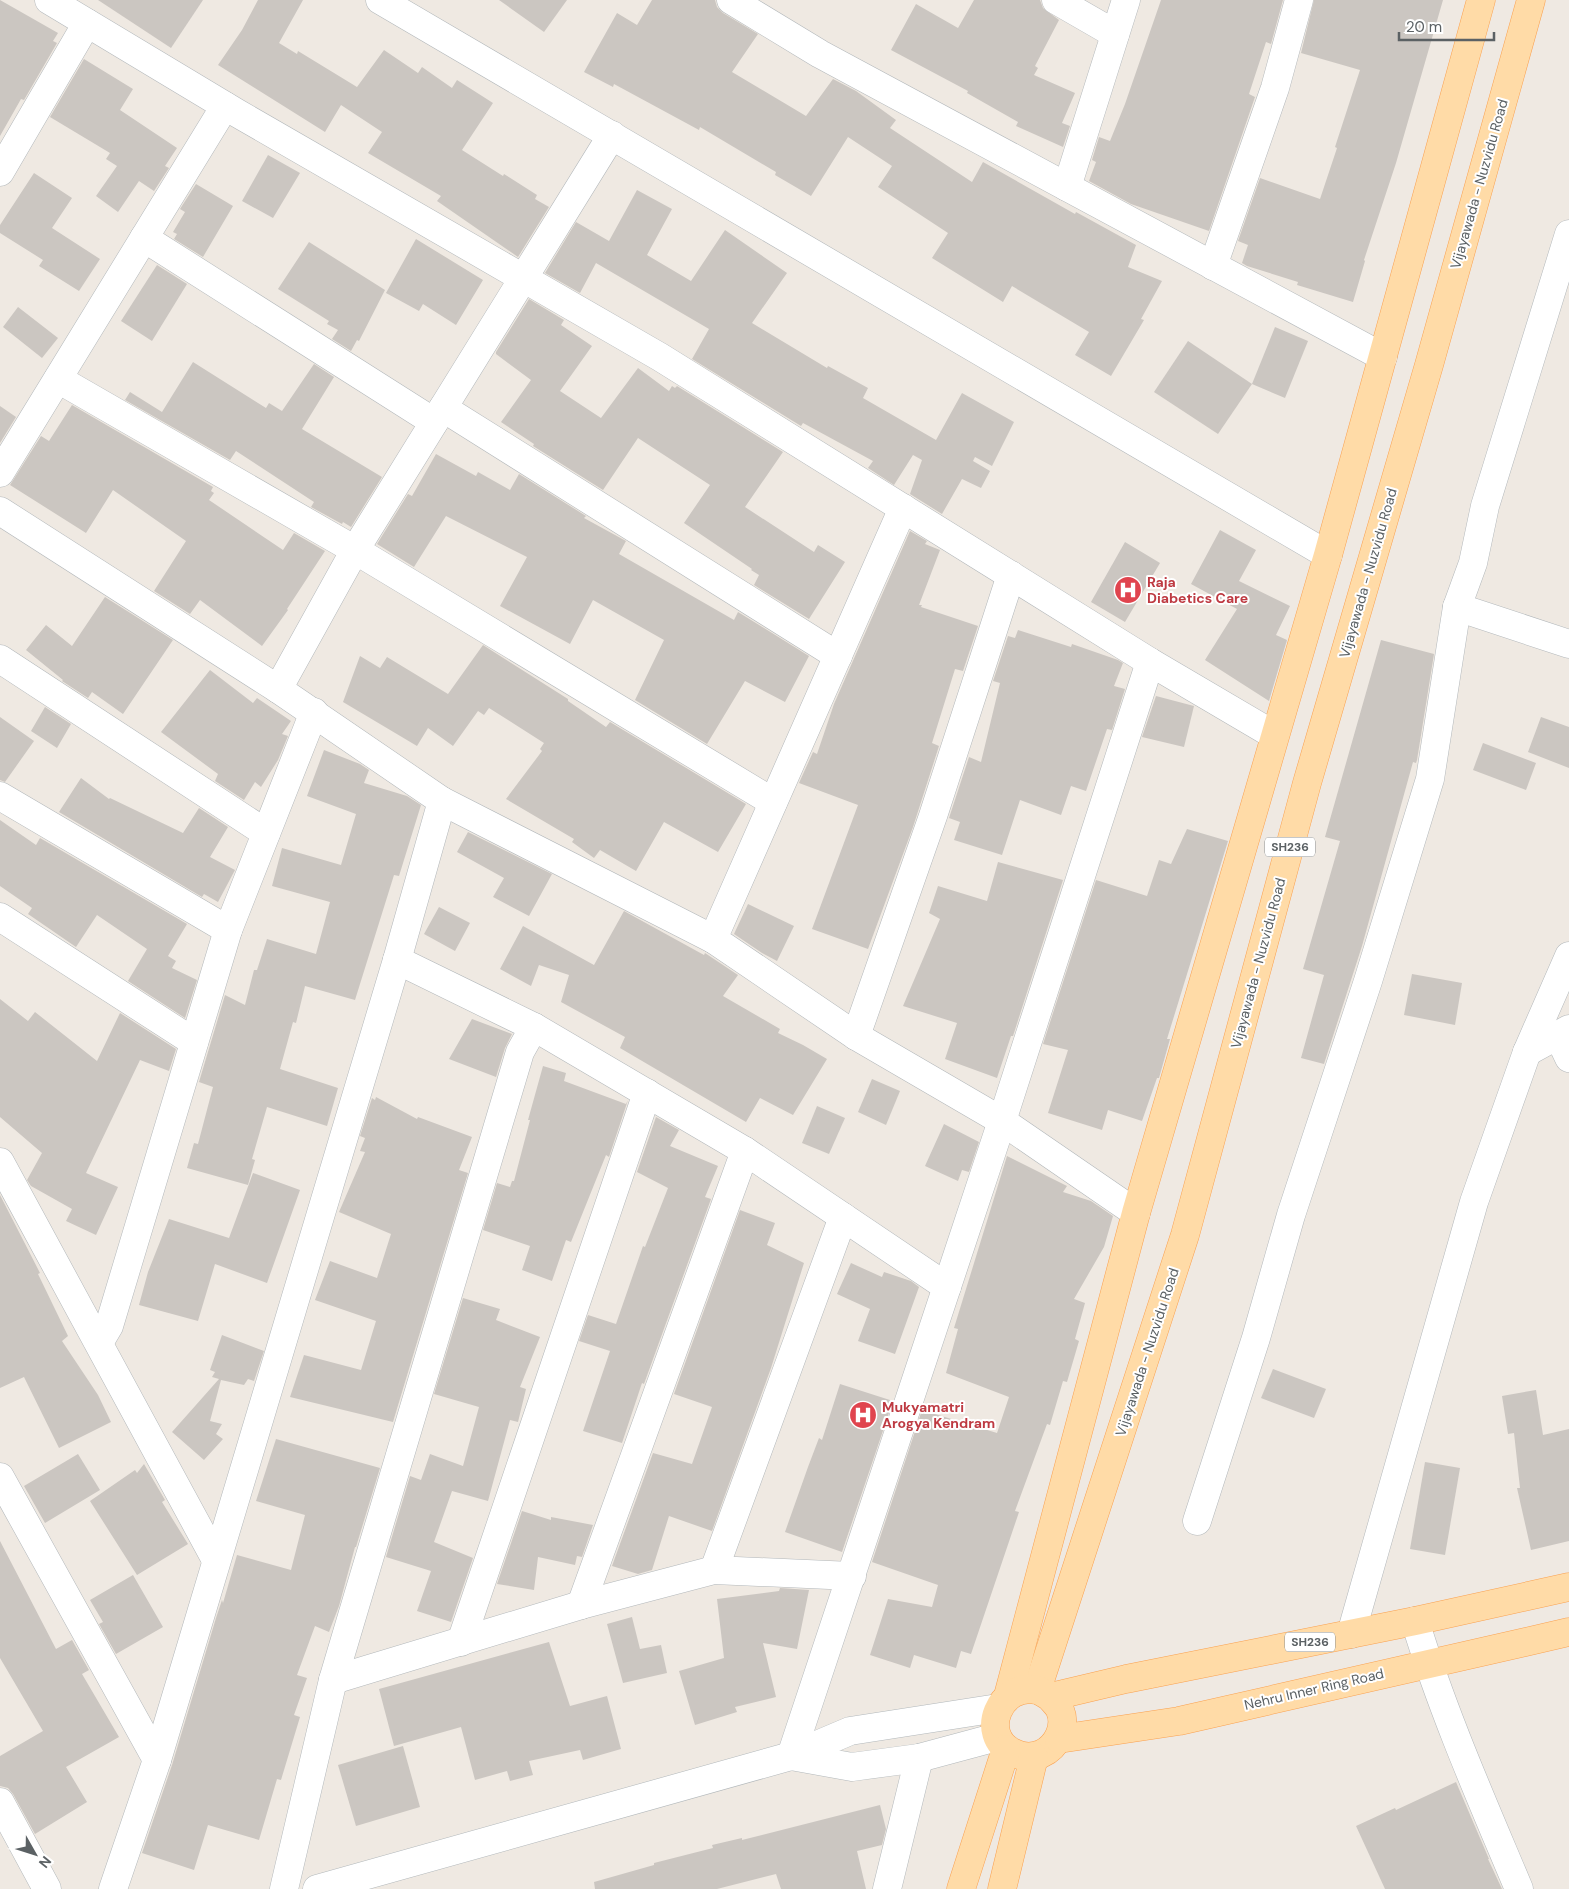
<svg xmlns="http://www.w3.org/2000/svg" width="1569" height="1889" viewBox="0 0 1569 1889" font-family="'DM Sans',sans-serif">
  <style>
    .building { fill: #cbc6c1 }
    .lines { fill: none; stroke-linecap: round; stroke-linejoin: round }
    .street-casing { stroke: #b3b8bb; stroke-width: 29 }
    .secondary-casing { stroke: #b2b8bb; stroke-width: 29 }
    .primary-casing { stroke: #faa150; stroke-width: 29 }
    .street { stroke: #fff; stroke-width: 28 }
    .secondary { stroke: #fff; stroke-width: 28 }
    .primary { stroke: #ffdba7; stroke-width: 28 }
    .labels { text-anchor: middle; stroke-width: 4; stroke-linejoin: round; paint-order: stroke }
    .shield { fill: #fff; stroke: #8c9092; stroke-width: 1 }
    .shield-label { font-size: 12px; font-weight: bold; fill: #5b6164 }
    .street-label { font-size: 14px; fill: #5b6164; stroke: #fff }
    .health-label { font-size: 14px; font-weight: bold; fill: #be3a42; stroke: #fff; text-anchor: start }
  </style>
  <rect width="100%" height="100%" fill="#efe9e2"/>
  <g class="building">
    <path d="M 0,0 L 58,33 L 53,41 L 57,43 L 24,100 L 21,99 L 0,136 Z"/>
    <path d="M 98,0 L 203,0 L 171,48 Z"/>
    <path d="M 258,0 L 303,0 L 279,43 L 297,54 L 298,51 L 357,87 L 384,50 L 418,73 L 422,67 L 452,88 L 457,80 L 493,103 L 462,150 L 503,176 L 504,174 L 537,195 L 535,199 L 549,207 L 518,257 L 437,201 L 441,196 L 368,153 L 382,132 L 341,105 L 325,132 L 218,65 L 242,30 Z"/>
    <path d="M 499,0 L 567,0 L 544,32 Z"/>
    <path d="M 652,0 L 715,0 L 717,7 L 723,13 L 758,34 L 732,72 L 806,116 L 833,79 L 856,91 L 896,120 L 890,128 L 972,182 L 983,162 L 1075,214 L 1076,212 L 1136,245 L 1128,267 L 1162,281 L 1141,319 L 1144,320 L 1111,376 L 1075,355 L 1089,332 L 1012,286 L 1003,302 L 932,258 L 948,233 L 878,187 L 892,166 L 848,137 L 811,196 L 775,175 L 776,172 L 700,127 L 699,130 L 614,84 L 613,87 L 584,72 L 617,13 L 637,25 Z"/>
    <path d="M 974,0 L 1040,0 L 1043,8 L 1059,20 L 1035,66 L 1038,68 L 1034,75 L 1075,93 L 1062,123 L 1070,126 L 1063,147 L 1016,126 L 1018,122 L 967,93 L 968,91 L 891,50 L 916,4 L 958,28 Z"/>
    <path d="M 1161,0 L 1283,0 L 1271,44 L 1266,42 L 1249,94 L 1255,97 L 1209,231 L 1131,204 L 1089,181 L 1096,162 L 1092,160 L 1099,137 L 1110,141 L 1125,104 Z"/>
    <path d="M 1314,0 L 1443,0 L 1396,163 L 1364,260 L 1365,261 L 1353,302 L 1297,285 L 1298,282 L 1247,266 L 1242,263 L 1248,245 L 1238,241 L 1260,178 L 1320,199 L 1337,148 L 1335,147 L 1360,70 L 1301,53 Z"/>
    <path d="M 84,59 L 133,89 L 120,110 L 177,148 L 165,166 L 169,168 L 154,191 L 139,181 L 118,212 L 96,196 L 117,166 L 106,159 L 110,153 L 50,117 Z"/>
    <path d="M 268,155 L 300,173 L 273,218 L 242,201 Z"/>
    <path d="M 34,173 L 72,198 L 52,228 L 100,259 L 79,291 L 39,266 L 43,260 L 0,233 L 0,225 Z"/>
    <path d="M 196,184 L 233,206 L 203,257 L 174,239 L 177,234 L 173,232 L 185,212 L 180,209 Z"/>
    <path d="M 637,190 L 672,209 L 647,255 L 691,281 L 725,230 L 787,273 L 752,323 L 827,368 L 828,366 L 868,388 L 863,398 L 936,440 L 962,393 L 1014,422 L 992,466 L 975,457 L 973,461 L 990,471 L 981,488 L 962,479 L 942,514 L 910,494 L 922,460 L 913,455 L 894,485 L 868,468 L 873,461 L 803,423 L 801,426 L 692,359 L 709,329 L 596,263 L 580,293 L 545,273 L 576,222 L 609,241 Z"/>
    <path d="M 416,239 L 483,280 L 456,325 L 423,304 L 419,311 L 386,293 Z"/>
    <path d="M 309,242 L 385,290 L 359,341 L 357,340 L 351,351 L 332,339 L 338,330 L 327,324 L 329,321 L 278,289 Z"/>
    <path d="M 157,265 L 187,284 L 152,341 L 121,321 Z"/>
    <path d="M 529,299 L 564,320 L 561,325 L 592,346 L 560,391 L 601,418 L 638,368 L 669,391 L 672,386 L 675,388 L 677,386 L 783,452 L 745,507 L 814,552 L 818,545 L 845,562 L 809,619 L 754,585 L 759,575 L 751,570 L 752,569 L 684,523 L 710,485 L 638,438 L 603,490 L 533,446 L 534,444 L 501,422 L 531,380 L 496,354 L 496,352 Z"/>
    <path d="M 18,307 L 58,338 L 42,358 L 3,327 Z"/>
    <path d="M 1275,327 L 1308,341 L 1285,398 L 1252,384 Z"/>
    <path d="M 1188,341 L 1252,384 L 1218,434 L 1154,392 Z"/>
    <path d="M 193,362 L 266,408 L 269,403 L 282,411 L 314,364 L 334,377 L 302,429 L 382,477 L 351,527 L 343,522 L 342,524 L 311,507 L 314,502 L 236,451 L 230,460 L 125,400 L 130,392 L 162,412 Z"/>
    <path d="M 72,405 L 213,487 L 211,491 L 214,493 L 209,500 L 283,550 L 294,533 L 325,551 L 287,609 L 288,610 L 262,646 L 200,600 L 190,614 L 154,591 L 186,541 L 113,490 L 86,533 L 10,485 L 41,436 L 49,441 Z"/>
    <path d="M 0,406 L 16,417 L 0,443 Z"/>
    <path d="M 436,454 L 476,476 L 478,472 L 510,490 L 519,474 L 586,516 L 584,518 L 626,541 L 619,554 L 734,620 L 738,612 L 809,656 L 785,702 L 745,681 L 707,744 L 635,700 L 664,640 L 593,600 L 570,644 L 500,606 L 527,557 L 446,516 L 414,567 L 377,544 L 408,494 L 412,496 Z"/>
    <path d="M 1220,530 L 1256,550 L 1239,581 L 1290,606 L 1276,635 L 1287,640 L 1269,701 L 1205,660 L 1237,609 L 1191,584 Z"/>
    <path d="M 910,531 L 927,541 L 925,544 L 940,550 L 919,605 L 922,605 L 921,607 L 978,626 L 963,671 L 955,669 L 932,743 L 939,746 L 913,827 L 868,949 L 812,929 L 858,805 L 799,783 L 813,752 L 817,754 L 834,704 Z"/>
    <path d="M 1125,542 L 1160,563 L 1125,622 L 1091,602 Z"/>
    <path d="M 105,597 L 173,640 L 123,714 L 92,692 L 88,698 L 62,681 L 63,680 L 26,650 L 46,625 L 72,646 Z"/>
    <path d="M 1018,630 L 1071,647 L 1072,644 L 1118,660 L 1123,663 L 1114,686 L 1125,689 L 1112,730 L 1107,729 L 1086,791 L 1071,786 L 1061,815 L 1020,800 L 1002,855 L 954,840 L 960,822 L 949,818 L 969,757 L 981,762 L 1000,683 L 993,681 L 1008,636 L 1015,638 Z"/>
    <path d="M 1381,640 L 1434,654 L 1417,760 L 1416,763 L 1413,762 L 1362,946 L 1324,1064 L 1301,1058 L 1324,975 L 1303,969 L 1340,841 L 1325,837 Z"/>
    <path d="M 483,645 L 568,699 L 568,701 L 606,727 L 610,722 L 746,804 L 718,852 L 664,822 L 636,871 L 600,850 L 594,858 L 572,842 L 574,839 L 506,799 L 542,751 L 540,749 L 544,743 L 489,708 L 484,715 L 478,711 L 453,746 L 428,728 L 417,746 L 343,702 L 360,656 L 380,668 L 387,657 L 448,694 Z"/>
    <path d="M 210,670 L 253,703 L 257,698 L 291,721 L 282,734 L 288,736 L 278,760 L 261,787 L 255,782 L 244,800 L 215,781 L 218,774 L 161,732 Z"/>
    <path d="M 1156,696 L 1194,706 L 1184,747 L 1142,737 Z"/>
    <path d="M 45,707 L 71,724 L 57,748 L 31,731 Z"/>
    <path d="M 0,717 L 34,741 L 5,782 L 0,780 Z"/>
    <path d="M 1541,717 L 1569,727 L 1569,768 L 1528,752 Z"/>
    <path d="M 1483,743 L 1536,763 L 1526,790 L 1473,770 Z"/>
    <path d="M 324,750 L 360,764 L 369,770 L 364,783 L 407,796 L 421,805 L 399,876 L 394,875 L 355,1000 L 305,986 L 296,1023 L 293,1022 L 280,1069 L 338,1088 L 327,1126 L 267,1107 L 252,1159 L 255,1160 L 248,1185 L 187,1168 L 194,1143 L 198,1144 L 213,1087 L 199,1082 L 225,995 L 245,1005 L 254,970 L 257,970 L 267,939 L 316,954 L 330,902 L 272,886 L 282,848 L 341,865 L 356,814 L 307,796 Z"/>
    <path d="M 81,778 L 109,799 L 110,798 L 183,833 L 199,808 L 228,827 L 210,857 L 235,870 L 218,902 L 204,894 L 202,897 L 59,812 Z"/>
    <path d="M 0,820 L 36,845 L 40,838 L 187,924 L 168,956 L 176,961 L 172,968 L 197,980 L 185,1018 L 128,981 L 147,949 L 97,915 L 76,947 L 28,914 L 32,908 L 0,886 Z"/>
    <path d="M 1187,829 L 1228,841 L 1167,1039 L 1170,1039 L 1159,1078 L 1157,1078 L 1142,1121 L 1108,1110 L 1102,1130 L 1048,1113 L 1068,1050 L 1043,1044 L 1096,880 L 1147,896 L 1159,860 L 1171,864 Z"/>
    <path d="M 468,832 L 552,874 L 529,916 L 493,897 L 504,878 L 457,852 Z"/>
    <path d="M 998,862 L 1063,880 L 1013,1036 L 1011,1036 L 997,1078 L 945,1059 L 957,1023 L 903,1006 L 940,919 L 929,913 L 938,886 L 987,901 Z"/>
    <path d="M 748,904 L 794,926 L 777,961 L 762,953 L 734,934 Z"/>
    <path d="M 439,907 L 470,923 L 455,951 L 424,934 Z"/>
    <path d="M 624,911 L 704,955 L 705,953 L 738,975 L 723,996 L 780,1029 L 778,1033 L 803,1045 L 827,1059 L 793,1115 L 760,1098 L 746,1122 L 620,1048 L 625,1037 L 561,1002 L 569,975 L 539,965 L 531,986 L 500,969 L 523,926 L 594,965 Z"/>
    <path d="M 1412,974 L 1462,983 L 1455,1025 L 1404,1015 Z"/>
    <path d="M 0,999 L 28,1021 L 35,1012 L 97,1061 L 120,1013 L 176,1049 L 169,1071 L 140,1060 L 86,1173 L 118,1187 L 96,1235 L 66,1221 L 72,1209 L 31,1186 L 27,1180 L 42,1153 L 0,1117 Z"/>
    <path d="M 472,1019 L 512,1034 L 505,1048 L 496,1077 L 449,1059 Z"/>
    <path d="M 543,1066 L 566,1073 L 564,1081 L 626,1104 L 628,1100 L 609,1157 L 606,1155 L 571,1242 L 566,1240 L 552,1281 L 522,1270 L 530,1246 L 483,1230 L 497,1183 L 510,1187 L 512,1181 L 514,1181 L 530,1120 L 528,1120 Z"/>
    <path d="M 872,1079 L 900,1091 L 886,1125 L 858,1112 Z"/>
    <path d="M 376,1097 L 417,1119 L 418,1117 L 472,1137 L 459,1170 L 468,1173 L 393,1422 L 290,1397 L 304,1355 L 361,1370 L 376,1321 L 315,1300 L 330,1261 L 377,1278 L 391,1234 L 339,1212 L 365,1152 L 360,1151 L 365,1138 L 360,1136 L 372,1098 L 375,1100 Z"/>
    <path d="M 817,1106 L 845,1118 L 829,1154 L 802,1143 Z"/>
    <path d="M 656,1117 L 679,1130 L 670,1146 L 718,1166 L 705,1197 L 711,1199 L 644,1384 L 642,1383 L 622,1443 L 583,1431 L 610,1351 L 579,1341 L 588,1315 L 616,1324 L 643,1246 L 645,1247 L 668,1188 L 637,1172 Z"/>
    <path d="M 944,1124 L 979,1142 L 969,1172 L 962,1170 L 958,1181 L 925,1166 Z"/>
    <path d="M 1007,1156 L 1067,1186 L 1063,1192 L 1091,1201 L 1113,1216 L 1104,1247 L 1074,1299 L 1085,1303 L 1075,1339 L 1079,1341 L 1067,1382 L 1063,1381 L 1050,1425 L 1047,1424 L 1015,1511 L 1019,1512 L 971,1654 L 961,1651 L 956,1668 L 914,1655 L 910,1668 L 870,1655 L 888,1599 L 932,1607 L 938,1585 L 872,1562 L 922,1410 L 997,1433 L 1009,1397 L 946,1373 L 958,1329 L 954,1328 Z"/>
    <path d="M 253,1173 L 300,1190 L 267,1283 L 215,1264 L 198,1321 L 139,1305 L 148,1272 L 169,1219 L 229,1238 Z"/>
    <path d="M 0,1195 L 40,1273 L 38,1274 L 68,1336 L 62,1341 L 98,1395 L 111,1422 L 59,1448 L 24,1377 L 0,1388 Z"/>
    <path d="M 740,1210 L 775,1223 L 767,1245 L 804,1263 L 771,1368 L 712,1531 L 669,1516 L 652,1570 L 638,1574 L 612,1566 L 653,1453 L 692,1464 L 712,1407 L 674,1394 Z"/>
    <path d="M 851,1263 L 882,1277 L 884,1272 L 911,1281 L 919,1287 L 895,1354 L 858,1341 L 870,1309 L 837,1294 Z"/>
    <path d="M 463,1298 L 500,1309 L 496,1320 L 540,1337 L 520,1387 L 526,1389 L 518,1422 L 510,1420 L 488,1501 L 452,1491 L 434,1542 L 473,1558 L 451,1622 L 417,1611 L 431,1571 L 386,1557 L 410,1476 L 421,1480 L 430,1454 L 463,1466 L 479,1407 L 434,1394 Z"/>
    <path d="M 222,1335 L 264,1351 L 254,1381 L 248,1379 L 244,1385 L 221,1380 L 210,1421 L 222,1424 L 216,1434 L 223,1439 L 204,1460 L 172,1432 L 219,1379 L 212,1377 L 215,1372 L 210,1370 Z"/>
    <path d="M 1273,1369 L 1326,1389 L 1314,1418 L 1261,1398 Z"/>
    <path d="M 840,1384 L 893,1401 L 842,1552 L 785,1532 L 808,1467 L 819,1438 L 822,1440 Z"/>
    <path d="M 1536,1390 L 1543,1435 L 1569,1429 L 1569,1541 L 1531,1550 L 1517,1488 L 1520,1488 L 1514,1433 L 1508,1434 L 1502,1396 Z"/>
    <path d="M 276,1439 L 380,1468 L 356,1547 L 355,1547 L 339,1606 L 329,1632 L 315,1626 L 297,1675 L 307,1678 L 294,1715 L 300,1717 L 281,1780 L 277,1779 L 259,1840 L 208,1825 L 194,1870 L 142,1853 L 172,1765 L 216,1618 L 222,1600 L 223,1603 L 237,1555 L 291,1570 L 305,1515 L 256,1501 Z"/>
    <path d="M 78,1454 L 100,1490 L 45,1523 L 24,1486 Z"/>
    <path d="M 1425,1462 L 1460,1468 L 1445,1555 L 1410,1549 Z"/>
    <path d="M 144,1464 L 165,1500 L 162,1502 L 188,1544 L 137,1575 L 90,1501 L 135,1470 L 137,1473 Z"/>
    <path d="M 522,1511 L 551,1520 L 551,1517 L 593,1525 L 582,1557 L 577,1556 L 575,1565 L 538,1557 L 534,1590 L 497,1584 Z"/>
    <path d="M 0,1541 L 56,1649 L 72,1640 L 89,1670 L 82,1674 L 119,1737 L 66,1767 L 87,1802 L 35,1834 L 13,1794 L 8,1788 L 0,1786 L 0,1756 L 43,1731 L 0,1658 Z"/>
    <path d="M 133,1575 L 163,1627 L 116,1654 L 99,1624 L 103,1622 L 90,1600 Z"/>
    <path d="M 780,1588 L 809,1590 L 797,1649 L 763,1643 L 776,1697 L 735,1707 L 737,1712 L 695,1725 L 679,1671 L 724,1658 L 717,1599 L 779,1591 Z"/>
    <path d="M 632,1617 L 640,1649 L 661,1645 L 667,1673 L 623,1683 L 607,1624 Z"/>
    <path d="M 549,1642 L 570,1706 L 607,1696 L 621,1749 L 583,1760 L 580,1750 L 529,1761 L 533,1775 L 510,1781 L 507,1771 L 475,1780 L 461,1727 L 394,1746 L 379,1689 Z"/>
    <path d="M 403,1746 L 420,1807 L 356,1826 L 338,1765 Z"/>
    <path d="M 1456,1782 L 1489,1859 L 1488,1859 L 1502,1889 L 1385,1889 L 1356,1826 L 1395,1808 L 1396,1810 Z"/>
    <path d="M 880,1805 L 886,1829 L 882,1845 L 857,1851 L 866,1889 L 781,1889 L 776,1874 L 717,1889 L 595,1889 L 594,1882 L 654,1865 L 654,1863 L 713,1848 L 712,1845 L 742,1838 L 742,1840 Z"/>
  </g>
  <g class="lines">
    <g class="street-casing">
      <g id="street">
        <path d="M 49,0 L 237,113 L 660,357 L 1150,662 L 1274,735"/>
        <path d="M 380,0 L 1328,555"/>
        <path d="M 731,0 L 820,54 L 1383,357"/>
        <path d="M 1056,0 L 1115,34"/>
        <path d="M 0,172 L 87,23"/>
        <path d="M 1067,187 L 1126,0"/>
        <path d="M 144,238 L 434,422"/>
        <path d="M 1213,266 L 1275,88 L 1299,0"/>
        <path d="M 58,379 L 355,550 L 773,802"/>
        <path d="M 443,408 L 838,656"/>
        <path d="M 0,473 L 225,106"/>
        <path d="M 903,508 L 713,939 L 856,1036 L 1002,1121 L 1136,1213"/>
        <path d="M 0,511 L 278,689 L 442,801 L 397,960 L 157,1760 L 113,1889"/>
        <path d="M 1457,607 L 1569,644"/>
        <path d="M 0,659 L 266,833"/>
        <path d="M 278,689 L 355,550 L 612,135"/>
        <path d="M 0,796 L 228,930"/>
        <path d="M 442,801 L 713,939"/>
        <path d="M 0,917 L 194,1042"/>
        <path d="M 397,960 L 534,1027 L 745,1151"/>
        <path d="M 1558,1035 L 1569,1058"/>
        <path d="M 856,1036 L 933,816 L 1011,575"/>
        <path d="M 1527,1052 L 1569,1029"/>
        <path d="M 0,1162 L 216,1560"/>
        <path d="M 99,1343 L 109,1326 L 228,930 L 314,712"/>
        <path d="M 0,1477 L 157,1760"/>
        <path d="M 1197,1521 L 1256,1338 L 1291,1215 L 1368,981 L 1430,779 L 1457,607 L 1473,563 L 1485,506 L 1569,234"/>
        <path d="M 714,1570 L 843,1217"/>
        <path d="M 581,1605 L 745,1151 L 947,1287"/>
        <path d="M 1415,1621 C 1443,1713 1482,1801 1519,1889"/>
        <path d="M 1351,1634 L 1474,1202 L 1527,1052 L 1569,956"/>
        <path d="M 461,1642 L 647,1093"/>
        <path d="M 333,1680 L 581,1605 L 714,1570 L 852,1576"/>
        <path d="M 791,1756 L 1002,1121 L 1150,662"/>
        <path d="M 0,1802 L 47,1889"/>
        <path d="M 284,1889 L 333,1680 L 520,1052 L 534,1027"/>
        <path d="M 887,1889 L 919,1758"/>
      </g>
    </g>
    <g class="secondary-casing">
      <g id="secondary">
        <path d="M 791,1756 L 852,1767 L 919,1758 L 997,1737"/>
        <path d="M 317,1889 L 791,1756 L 850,1731 L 998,1708"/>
      </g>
    </g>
    <g class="primary-casing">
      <g id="primary">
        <path d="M 1037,1690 L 1185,1235 L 1307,783 L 1429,365 L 1531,0"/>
        <path d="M 1008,1696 L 1136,1213 L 1328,555 L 1481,0"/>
        <path d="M 1050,1697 C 1053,1701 1058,1705 1060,1710 C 1067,1727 1057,1747 1041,1754 C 1031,1758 1021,1757 1012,1752 C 978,1734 1000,1682 1037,1690 C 1041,1691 1046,1695 1050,1697 L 1126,1679 L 1415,1621 L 1569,1587"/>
        <path d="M 1059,1739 L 1179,1721 L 1569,1632"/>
        <path d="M 961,1889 L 1006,1749"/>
        <path d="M 1002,1889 L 1034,1757"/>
      </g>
    </g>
    <use href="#street" class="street"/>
    <use href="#secondary" class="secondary"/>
    <use href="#primary" class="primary"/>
  </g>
  <defs>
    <g id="hospital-disc" transform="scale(1.4375)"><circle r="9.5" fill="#e0444e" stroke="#fff"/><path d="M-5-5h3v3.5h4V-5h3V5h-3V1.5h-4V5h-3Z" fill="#fff"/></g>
  </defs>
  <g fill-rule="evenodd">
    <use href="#hospital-disc" x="1128" y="590"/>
    <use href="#hospital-disc" x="863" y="1415"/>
  </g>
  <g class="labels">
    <g class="shield">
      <rect x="1265" y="837.5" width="50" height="19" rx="4"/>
      <rect x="1285" y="1632.5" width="50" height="19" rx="4"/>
    </g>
    <g class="shield-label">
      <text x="1290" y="851">SH236</text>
      <text x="1310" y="1646">SH236</text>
    </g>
    <g class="street-label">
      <text transform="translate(1479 184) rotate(-74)" y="5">Vijayawada - Nuzvidu Road</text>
      <text transform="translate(1368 573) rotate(-74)" y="5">Vijayawada - Nuzvidu Road</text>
      <text transform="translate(1258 963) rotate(-75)" y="5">Vijayawada - Nuzvidu Road</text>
      <text transform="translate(1147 1352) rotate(-72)" y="5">Vijayawada - Nuzvidu Road</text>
      <text transform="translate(1314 1689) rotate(-13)" y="5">Nehru Inner Ring Road</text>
    </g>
    <g class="health-label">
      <text x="1147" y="587">Raja<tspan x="1147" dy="16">Diabetics Care</tspan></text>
      <text x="882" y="1412">Mukyamatri<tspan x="882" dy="16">Arogya Kendram</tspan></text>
    </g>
  </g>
  <g transform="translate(35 1854) rotate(129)" stroke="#ffffff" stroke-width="4" paint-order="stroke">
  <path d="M0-4L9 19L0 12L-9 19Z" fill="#5b6164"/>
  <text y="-8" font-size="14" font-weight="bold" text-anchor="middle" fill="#5b6164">N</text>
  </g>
  <path d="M1399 32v8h95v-8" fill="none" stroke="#5b6164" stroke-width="2.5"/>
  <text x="1406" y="32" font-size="15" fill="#5b6164" stroke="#ffffff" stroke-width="4" paint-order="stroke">20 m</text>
</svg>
